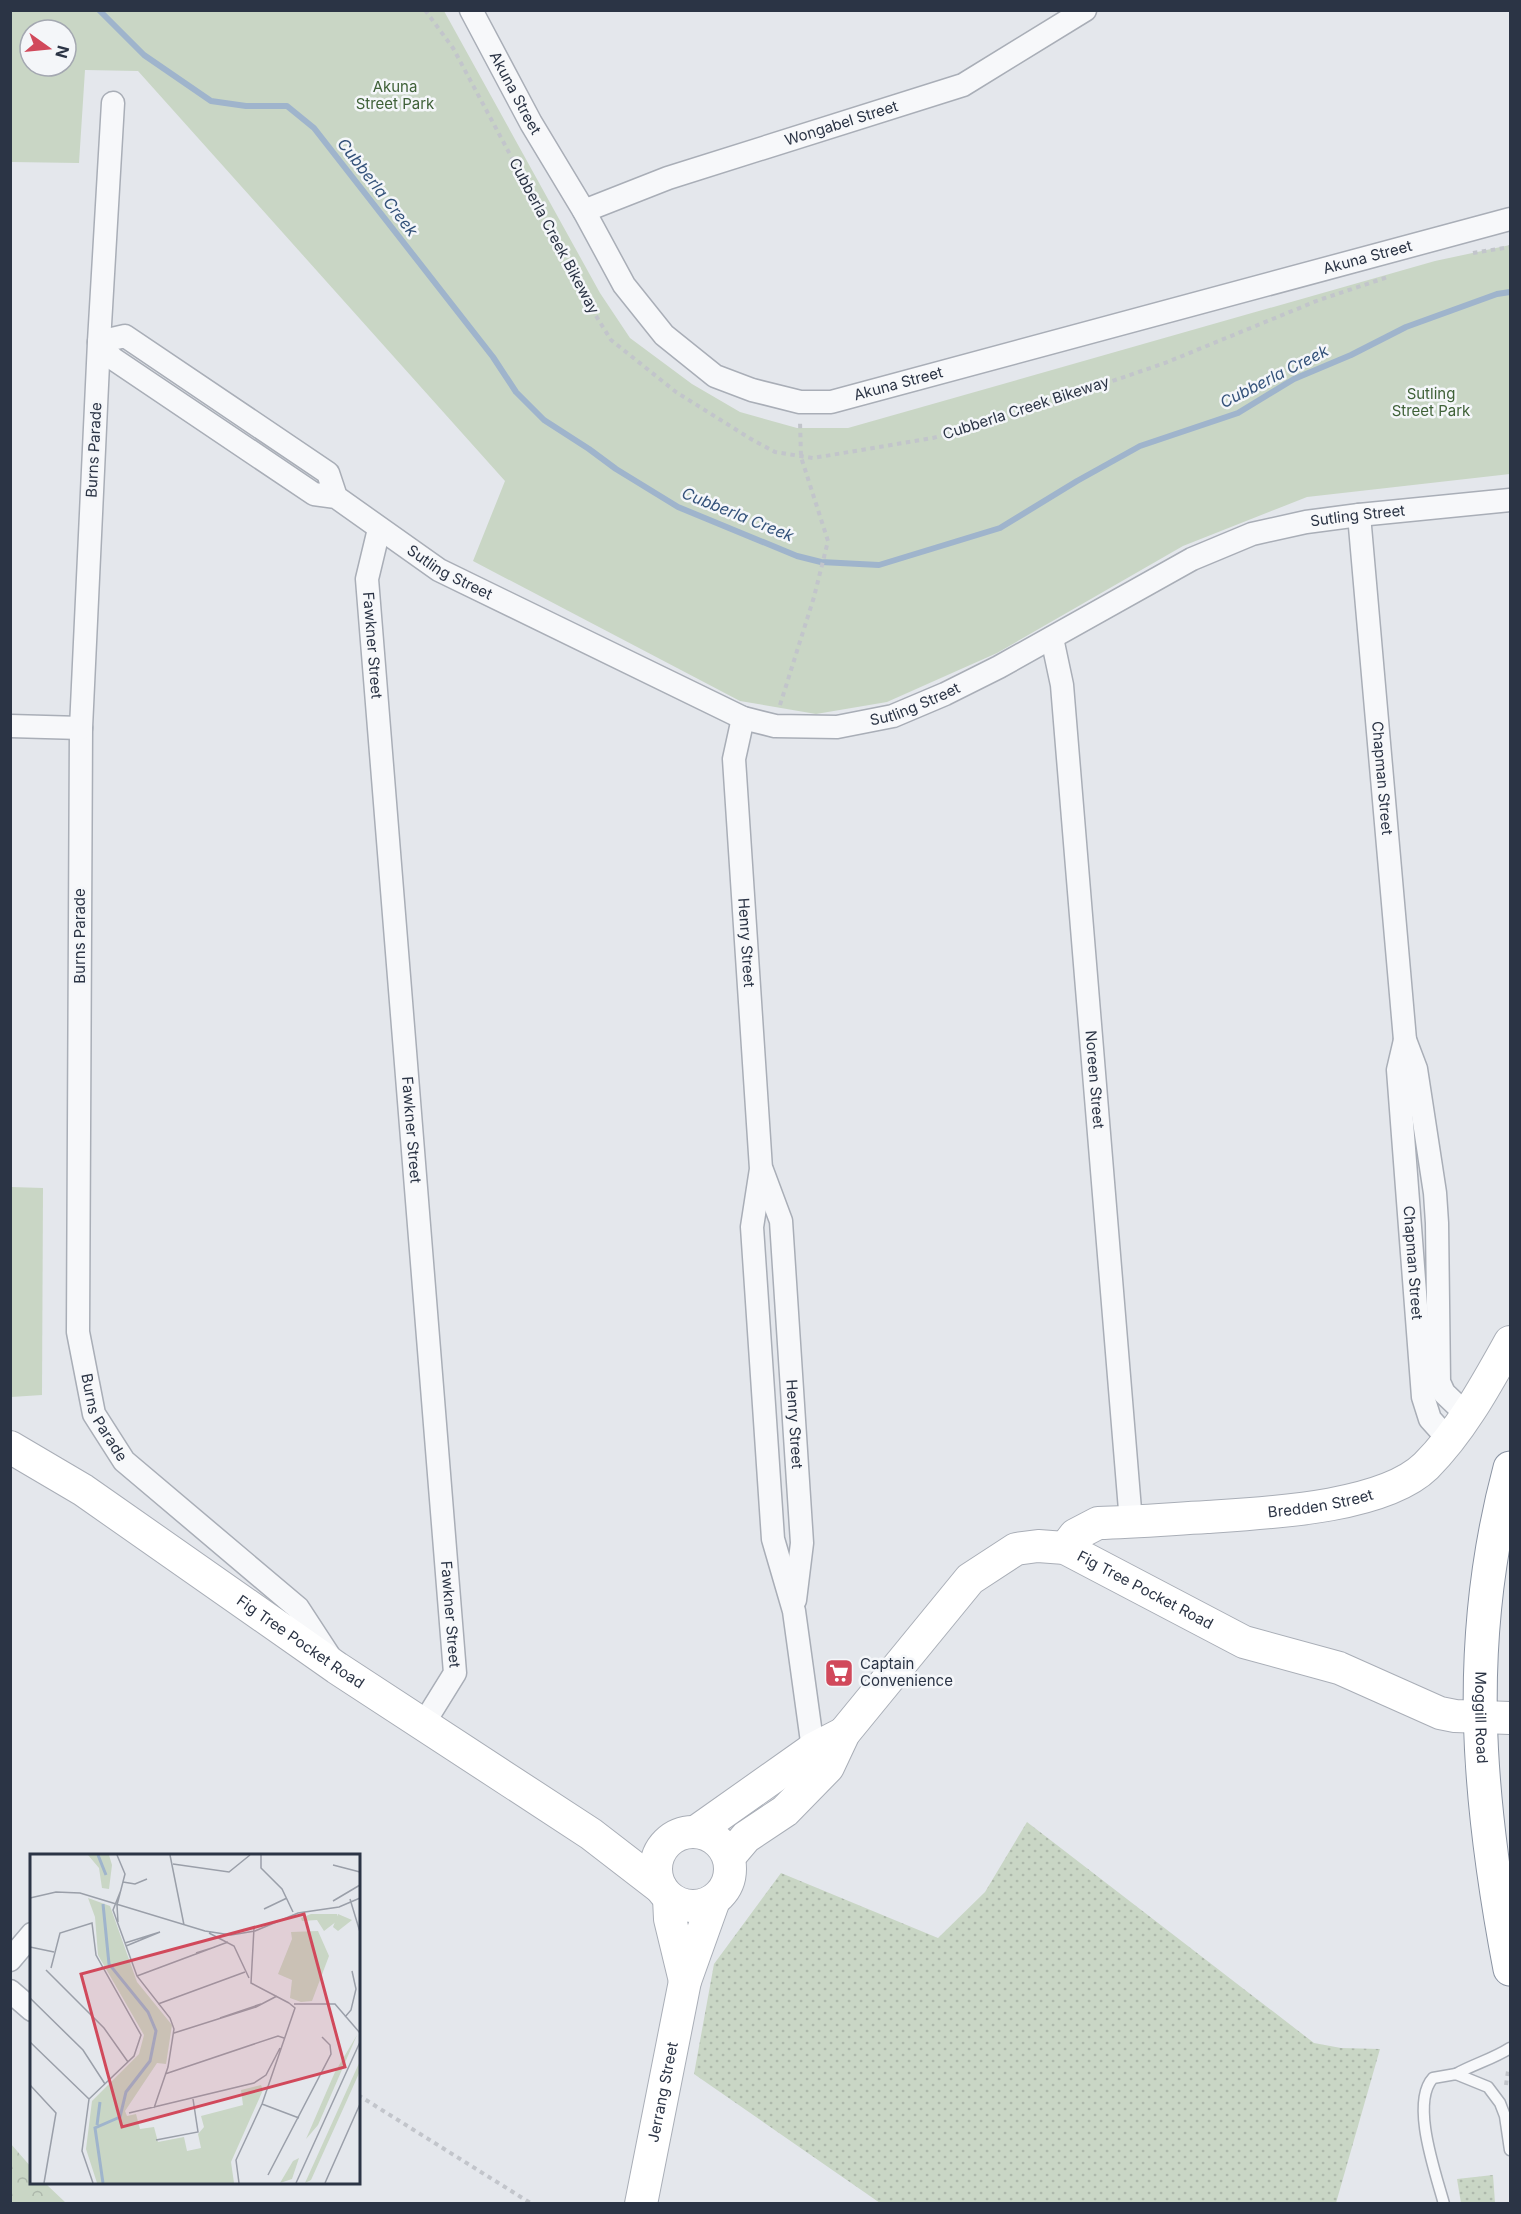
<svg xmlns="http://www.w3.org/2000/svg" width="1521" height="2214" viewBox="0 0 1521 2214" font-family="Inter,sans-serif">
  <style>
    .grass { fill: url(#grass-dots) }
    .forest { fill: url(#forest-crowns) }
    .park { fill: #c9d6c5; fill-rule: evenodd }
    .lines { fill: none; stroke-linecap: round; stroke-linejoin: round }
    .stream { stroke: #9fb4cc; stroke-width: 6 }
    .lane-casing { stroke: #a9aeb7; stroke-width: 13 }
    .street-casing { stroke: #a9aeb7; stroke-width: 25 }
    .secondary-casing { stroke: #a9aeb7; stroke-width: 34 }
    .highway-casing { stroke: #8b94a3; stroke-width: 35 }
    .path { stroke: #c2c5cb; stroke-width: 4; stroke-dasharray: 4.5 4.5; stroke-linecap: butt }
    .lane { stroke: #f7f8fa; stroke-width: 10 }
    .street { stroke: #f7f8fa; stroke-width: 22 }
    .secondary { stroke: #fff; stroke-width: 32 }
    .highway { stroke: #fff; stroke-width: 33 }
    .labels { text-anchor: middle; stroke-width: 5; stroke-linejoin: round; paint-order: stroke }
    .park-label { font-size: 15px; fill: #3f6138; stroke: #f4f6f9 }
    .street-label { font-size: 15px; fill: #2b3445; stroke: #f4f6f9 }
    .poi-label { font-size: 15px; fill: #2b3445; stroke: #f4f6f9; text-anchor: start }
    .water-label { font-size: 16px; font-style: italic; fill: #34527a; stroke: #f4f6f9 }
    .inset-river { fill: none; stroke: #9fb4cc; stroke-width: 3 }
    .inset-road { fill: none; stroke: #9a9fa9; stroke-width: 1.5 }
    .view { fill: #d1495b; fill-opacity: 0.15; stroke: #d1495b; stroke-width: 3 }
    .inset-edge { fill: none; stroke: #2b3445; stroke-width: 3 }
  </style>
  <defs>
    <pattern id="grass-dots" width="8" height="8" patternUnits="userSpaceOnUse" patternTransform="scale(1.5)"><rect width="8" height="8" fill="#c9d6c5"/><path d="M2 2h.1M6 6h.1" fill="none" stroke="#adb8ab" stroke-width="1.8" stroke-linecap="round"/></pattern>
    <pattern id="forest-crowns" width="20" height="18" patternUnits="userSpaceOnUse" patternTransform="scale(1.5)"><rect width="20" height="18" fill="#c9d6c5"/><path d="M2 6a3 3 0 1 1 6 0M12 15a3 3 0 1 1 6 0" fill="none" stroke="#adb8ab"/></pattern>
  </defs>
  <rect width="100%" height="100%" fill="#e4e7ec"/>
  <g class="grass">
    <path d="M 1027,1822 L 1314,2043 L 1341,2048 L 1380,2049 L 1336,2203 L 880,2203 L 694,2074 L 714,1964 L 781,1873 L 938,1938 L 985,1892 Z"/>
    <path d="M 1493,2175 L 1495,2203 L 1461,2203 L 1457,2179 Z"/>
  </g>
  <path class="forest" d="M 11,2144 L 31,2167 L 32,2182 L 45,2183 L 66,2203 L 11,2203 Z"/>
  <g class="park">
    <path d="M 11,10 L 444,11 L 600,293 L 630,338 L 692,384 L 740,412 L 797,428 L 848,428 L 1435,261 L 1510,245 L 1510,474 L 1307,497 L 1183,546 L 997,653 L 887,702 L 816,714 L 740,701 L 473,561 L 505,481 L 138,71 L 85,70 L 79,163 L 11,162 ZM 30,30 L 66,30 L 66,66 L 30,66 Z"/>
    <path d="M 11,1187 L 43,1188 L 42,1395 L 11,1397 Z"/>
  </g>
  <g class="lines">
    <path class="stream" d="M 99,10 L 144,55 L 211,101 L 246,106 L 287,106 L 314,128 L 493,357 L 516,392 L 544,420 L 589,449 L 616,469 L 678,507 L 797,556 L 821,562 L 879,565 L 1000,528 L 1077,481 L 1140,446 L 1238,413 L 1294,379 L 1351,355 L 1406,327 L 1497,294 L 1510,292"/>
    <g class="lane-casing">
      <g id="lane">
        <path d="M 1456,2074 C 1474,2064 1493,2059 1510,2048"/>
        <path d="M 1444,2204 C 1436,2174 1410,2103 1433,2078 L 1456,2074 L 1488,2087 L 1500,2103 L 1505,2116 L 1510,2150"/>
      </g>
    </g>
    <g class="street-casing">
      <g id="street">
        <path id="s1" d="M 471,10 L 531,123 L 584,211 L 624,285 L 664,335 L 715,376 L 752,390 L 800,402 L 831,402 L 1510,219"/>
        <path id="s2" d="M 113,103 L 99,342 L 81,728 L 78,1332 L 94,1414 L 124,1461 L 298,1608 L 330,1657"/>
        <path id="s3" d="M 584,211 L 668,178 L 963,85 L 1085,10"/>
        <path id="s4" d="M 336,497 L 328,473 L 125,336 L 99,342 L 112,358 L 314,494 L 336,497 L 439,570 L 743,718 L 775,726 L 837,727 L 893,716 L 945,694 L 999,667 L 1192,559 L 1252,534 L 1306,522 L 1359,515 L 1510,500"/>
        <path id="s5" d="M 1359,515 L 1405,1040 L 1416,1069 L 1435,1193 L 1437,1223 L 1439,1382 L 1444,1393 L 1467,1415"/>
        <path id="s6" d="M 379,529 L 367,579 L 455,1673 L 424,1723"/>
        <path id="s7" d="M 1052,638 L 1062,685 L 1131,1522"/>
        <path id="s8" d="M 743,718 L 734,759 L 761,1169 L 752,1227 L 773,1539 L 794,1611 L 813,1749 L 821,1759"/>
        <path d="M 10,726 L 81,728"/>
        <path id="s9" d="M 1405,1040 L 1398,1070 L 1423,1397 L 1430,1419 L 1448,1439"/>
        <path id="s10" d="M 762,1170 L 781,1221 L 802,1543 L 795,1600"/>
        <path d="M 10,1960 L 32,1934"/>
        <path d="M 10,1991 L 32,2010"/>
      </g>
    </g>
    <g class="secondary-casing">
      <g id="secondary">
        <path id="s11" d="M 10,1447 L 83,1490 L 337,1668 L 591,1834 L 661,1888"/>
        <path id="s12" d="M 1065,1548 L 1075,1535 L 1098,1523 C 1134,1522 1171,1519 1207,1517 C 1266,1513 1383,1508 1426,1466 C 1461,1431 1486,1385 1510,1342"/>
        <path d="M 697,1831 L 813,1749 L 844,1733"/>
        <circle cx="693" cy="1869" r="37"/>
        <path id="s13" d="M 729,1857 L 746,1837 L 785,1811 L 828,1767 L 844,1733 L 970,1579 L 1016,1549 L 1038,1546 L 1065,1548 L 1244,1642 L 1339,1668 L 1440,1713 L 1455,1716 L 1510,1718"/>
        <path d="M 669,1898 L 670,1919 L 685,1981"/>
        <path id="s14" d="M 641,2204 L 685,1981 L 714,1900"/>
      </g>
    </g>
    <g class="highway-casing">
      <g id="highway">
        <path id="s15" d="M 1510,1468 C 1464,1640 1477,1796 1510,1969"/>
      </g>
    </g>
    <g class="path">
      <path d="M 425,10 L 453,48 L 543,216 L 575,282 L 611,340 L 676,392 L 751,439 L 775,452 L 813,458 L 933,438 L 1007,417 L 1165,363 L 1319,300 L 1388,277"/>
      <path d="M 1473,253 L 1510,247"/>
      <path d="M 780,705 L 814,597 L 828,541 L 801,457 L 800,421"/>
      <path d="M 1506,2085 L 1508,2071"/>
      <path d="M 358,2095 L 532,2204"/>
    </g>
    <use href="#lane" class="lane"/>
    <use href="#street" class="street"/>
    <use href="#secondary" class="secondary"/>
    <use href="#highway" class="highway"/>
  </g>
  <defs>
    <g id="supermarket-square" transform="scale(1.5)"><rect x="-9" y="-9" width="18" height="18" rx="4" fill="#d1495b" stroke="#f4f6f9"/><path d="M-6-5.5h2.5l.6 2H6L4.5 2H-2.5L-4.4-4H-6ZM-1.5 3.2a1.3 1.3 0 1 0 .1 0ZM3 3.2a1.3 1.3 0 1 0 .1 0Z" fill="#fff"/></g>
  </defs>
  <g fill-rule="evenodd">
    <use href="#supermarket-square" x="839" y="1673"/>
  </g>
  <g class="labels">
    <g class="park-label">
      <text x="395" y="92">Akuna<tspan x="395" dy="17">Street Park</tspan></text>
      <text x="1431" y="399">Sutling<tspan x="1431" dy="17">Street Park</tspan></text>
    </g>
    <g class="street-label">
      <text dy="5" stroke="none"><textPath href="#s1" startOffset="94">Akuna Street</textPath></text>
      <text dy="5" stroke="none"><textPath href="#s3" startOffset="272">Wongabel Street</textPath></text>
      <text transform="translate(554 236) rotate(62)" y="5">Cubberla Creek Bikeway</text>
      <text dy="5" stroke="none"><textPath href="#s1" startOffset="1120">Akuna Street</textPath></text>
      <text dy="5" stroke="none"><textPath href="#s1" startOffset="634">Akuna Street</textPath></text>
      <text transform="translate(1026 408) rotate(-18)" y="5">Cubberla Creek Bikeway</text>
      <text transform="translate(94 450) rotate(-87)" y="5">Burns Parade</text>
      <text dy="5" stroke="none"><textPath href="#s4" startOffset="1710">Sutling Street</textPath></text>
      <text dy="5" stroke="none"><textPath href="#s4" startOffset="720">Sutling Street</textPath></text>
      <text dy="5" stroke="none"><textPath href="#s6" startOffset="118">Fawkner Street</textPath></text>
      <text dy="5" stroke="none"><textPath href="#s4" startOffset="1224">Sutling Street</textPath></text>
      <text dy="5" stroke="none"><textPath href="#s5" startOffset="264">Chapman Street</textPath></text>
      <text transform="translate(80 936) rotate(-90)" y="5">Burns Parade</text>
      <text dy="5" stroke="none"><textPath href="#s8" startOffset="226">Henry Street</textPath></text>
      <text dy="5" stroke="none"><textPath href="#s7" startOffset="444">Noreen Street</textPath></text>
      <text dy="5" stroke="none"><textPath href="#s6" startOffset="604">Fawkner Street</textPath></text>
      <text dy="5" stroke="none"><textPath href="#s9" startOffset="224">Chapman Street</textPath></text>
      <text dy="5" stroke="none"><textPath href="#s2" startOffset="1320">Burns Parade</textPath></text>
      <text dy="5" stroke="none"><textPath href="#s10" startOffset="258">Henry Street</textPath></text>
      <text dy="5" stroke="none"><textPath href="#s12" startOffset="266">Bredden Street</textPath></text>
      <text dy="5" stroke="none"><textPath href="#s13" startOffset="566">Fig Tree Pocket Road</textPath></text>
      <text dy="5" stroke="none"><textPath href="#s6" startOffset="1090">Fawkner Street</textPath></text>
      <text dy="5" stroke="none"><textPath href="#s11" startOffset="350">Fig Tree Pocket Road</textPath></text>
      <text dy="5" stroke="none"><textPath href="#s15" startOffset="252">Moggill Road</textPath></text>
      <text dy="5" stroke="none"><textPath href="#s14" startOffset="114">Jerrang Street</textPath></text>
    </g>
    <g class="poi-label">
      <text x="860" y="1669">Captain<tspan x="860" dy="17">Convenience</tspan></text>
    </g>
    <g class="water-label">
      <text transform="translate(378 187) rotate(52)" y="6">Cubberla Creek</text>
      <text transform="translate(1274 376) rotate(-27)" y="6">Cubberla Creek</text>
      <text transform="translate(738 514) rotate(22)" y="6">Cubberla Creek</text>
    </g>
  </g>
  <g transform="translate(30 1854)">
    <rect width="330" height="330" fill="#e4e7ec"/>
    <path d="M 281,60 L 307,60 L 307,67 L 294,77 L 287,66 L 272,67 L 271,64 ZM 288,77 L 299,102 L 282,147 L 271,148 L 260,144 L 262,126 L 248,120 L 262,85 L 261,78 Z" fill="#c9d6c5"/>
    <path d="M 308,60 L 322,66 L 308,77 L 303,73 ZM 327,181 L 288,271 L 276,285 L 305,218 ZM 330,207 L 330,217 L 318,244 L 281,326 L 275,329 ZM 269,304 L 262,325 L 250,329 L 263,307 Z" fill="#c9d6c5"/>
    <path d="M 58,1 L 79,1 L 82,11 L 79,35 L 72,34 L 69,14 ZM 58,44 L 80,52 L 107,128 L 142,171 L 136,210 L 127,209 L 95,257 L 97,262 L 106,260 L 110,275 L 124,273 L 128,288 L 154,283 L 157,297 L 171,294 L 168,280 L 174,273 L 171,262 L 213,251 L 211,236 L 231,231 L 233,236 L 201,308 L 204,329 L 67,329 L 56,295 L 62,247 L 109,200 L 114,181 L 68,101 L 65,63 Z" fill="#c9d6c5"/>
    <path class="inset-river" d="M 68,1 L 76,21M 67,271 L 70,248M 73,329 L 65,274 L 90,263 L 96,238 L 120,207 L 126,177 L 118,158 L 79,110 L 73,50"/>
    <path class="inset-road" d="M 87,1 L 95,20 L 87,51 L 88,68M 140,1 L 154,71M 231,1 L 231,14 L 252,35 L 263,58M 143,10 L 199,18 L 220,1M 303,11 L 330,18M 93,28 L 105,30 L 117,25M 91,36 L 83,56 L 107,122 L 140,164 L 144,175 L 138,213 L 124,254M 0,44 L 26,38 L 50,39 L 175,77 L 201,81 L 225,77 L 268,59 L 309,53 L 330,44M 320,45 L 330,78M 303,47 L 330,31M 234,55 L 257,44M 224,74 L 221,129 L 259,149M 179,79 L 204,92 L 219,124M 95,89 L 130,78 L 96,92M 0,93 L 24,98M 166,99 L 185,93M 21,114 L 30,79 L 62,69 L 66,101 L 111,181 L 104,202 L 59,245 L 52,297 L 63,329M 16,116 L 74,174 L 98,208M 107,122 L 198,88M 0,144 L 53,196 L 75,230M 128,150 L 215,118M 264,150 L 305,150 L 330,179M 315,163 L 321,156 L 326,135 L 322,117M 190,164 L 231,150M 144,179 L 226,153 L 247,142M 0,188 L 59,245M 135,220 L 248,182 L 254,184M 0,231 L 26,259 L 14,329M 232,250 L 269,264M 99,259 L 224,229 L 236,221 L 250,194M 126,286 L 168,278 L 163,245M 238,321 L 301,200 L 300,191 L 292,183M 209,329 L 206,306 L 232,250 L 265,154 L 259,149M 266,329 L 330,188M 295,329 L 330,250"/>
    <path class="view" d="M 274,60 L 315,213 L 92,273 L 51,120 Z"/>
    <rect width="330" height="330" class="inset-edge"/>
  </g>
  <rect width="1521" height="2214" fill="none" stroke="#2b3445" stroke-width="24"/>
  <g transform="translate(48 48) rotate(105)"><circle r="28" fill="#f4f6f9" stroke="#a4a8b1" stroke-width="1.5"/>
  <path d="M0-4.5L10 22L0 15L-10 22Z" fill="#d1495b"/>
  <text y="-9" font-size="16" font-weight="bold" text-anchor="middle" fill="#2b3445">N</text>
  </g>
</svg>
